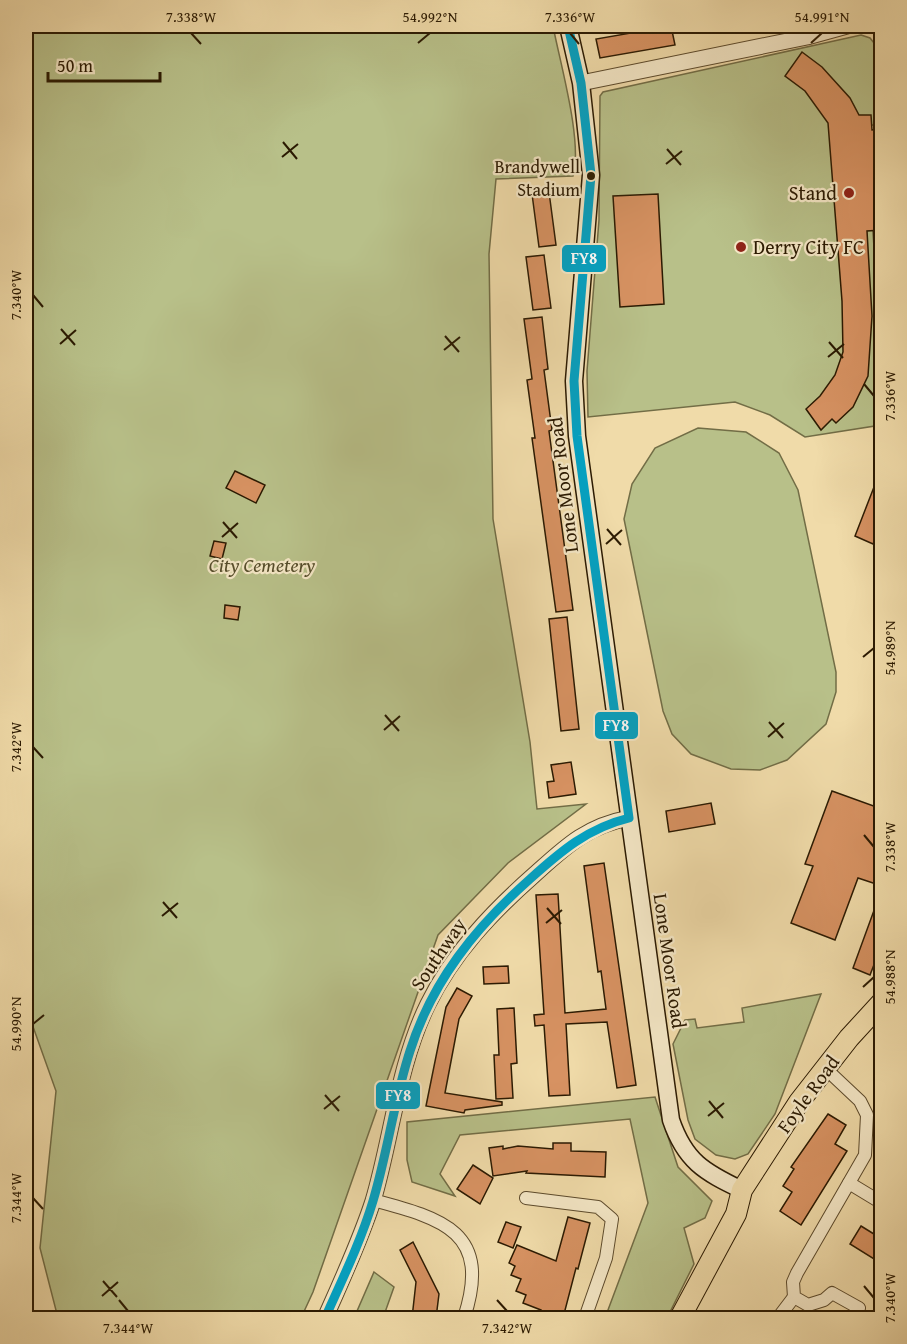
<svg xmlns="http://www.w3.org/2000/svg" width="907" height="1344" viewBox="0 0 907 1344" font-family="'Gentium Book Plus',serif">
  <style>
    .green { fill: #b8c089; stroke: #726d46; stroke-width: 1.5 }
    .building { fill: #d79262; stroke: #2b1a02; stroke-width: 1.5 }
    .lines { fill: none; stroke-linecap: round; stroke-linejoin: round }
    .minor-casing { stroke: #5c4a2c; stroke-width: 14 }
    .tertiary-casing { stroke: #5c4a2c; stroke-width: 17 }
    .secondary-casing { stroke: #2b1a02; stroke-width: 19 }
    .primary-casing { stroke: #2b1a02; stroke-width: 22 }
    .minor { stroke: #f5e8c7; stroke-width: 12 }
    .tertiary { stroke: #f5e8c7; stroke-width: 15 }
    .secondary { stroke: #f5e8c7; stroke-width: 16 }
    .primary { stroke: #f0dba9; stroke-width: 20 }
    .bus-1-casing { stroke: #f5e8c7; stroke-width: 14 }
    .bus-1 { stroke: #02a2c4; stroke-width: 9 }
    .ticks { fill: none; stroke: #2b1a02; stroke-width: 2 }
    .bus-dot { fill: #2b1a02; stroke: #f5e8c7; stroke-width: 2 }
    .poi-dot { fill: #8f2418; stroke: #f5e8c7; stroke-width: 2 }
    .labels { text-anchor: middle; stroke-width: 4.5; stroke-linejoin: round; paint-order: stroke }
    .bus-label { font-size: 18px; fill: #2b1a02; stroke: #f5e8c7; text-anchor: end }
    .poi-label { font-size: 20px; fill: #2b1a02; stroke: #f5e8c7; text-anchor: end }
    .street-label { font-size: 20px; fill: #2b1a02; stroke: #f5e8c7 }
    .park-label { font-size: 20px; font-style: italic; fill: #554c2a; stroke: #f5e8c7 }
    .line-badge { stroke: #f5e8c7; stroke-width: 2 }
    .badge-label { font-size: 16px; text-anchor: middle; font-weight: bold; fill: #fff }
    .neatline { fill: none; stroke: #2b1a02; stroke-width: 2 }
    .ticks-label { font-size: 15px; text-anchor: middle; fill: #2b1a02 }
  </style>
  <rect width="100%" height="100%" fill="#f0dba9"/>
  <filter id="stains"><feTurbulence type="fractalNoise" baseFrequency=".00333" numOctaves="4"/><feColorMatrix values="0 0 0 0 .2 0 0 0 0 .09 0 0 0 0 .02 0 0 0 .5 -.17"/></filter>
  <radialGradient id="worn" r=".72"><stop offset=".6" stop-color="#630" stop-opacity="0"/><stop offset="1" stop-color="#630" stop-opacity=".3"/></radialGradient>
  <g class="green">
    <path d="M 26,26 L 553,26 C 560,63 583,142 573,176 L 496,179 L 489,254 L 493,519 L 530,742 L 537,809 L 586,804 L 508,863 L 438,935 L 313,1292 L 301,1318 L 58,1318 L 40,1248 L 56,1091 L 31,1021 L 26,990 Z"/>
    <path d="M 861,35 L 870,38 L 882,53 L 881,124 L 865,126 L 879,314 L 881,425 L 805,437 L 770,415 L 735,402 L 588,417 L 587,371 L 599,220 L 600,96 L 603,92 Z"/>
    <path d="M 698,428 L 746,432 L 779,453 L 798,490 L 836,672 L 836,692 L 826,724 L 787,760 L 760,770 L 731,769 L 691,754 L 672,734 L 663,711 L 624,519 L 632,484 L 655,448 Z"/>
    <path d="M 821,994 L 775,1114 L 748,1154 L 735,1159 L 716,1155 L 695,1139 L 688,1120 L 673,1044 L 685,1020 L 695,1019 L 697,1028 L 744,1022 L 742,1008 Z"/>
    <path d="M 655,1097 L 678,1167 L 712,1201 L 705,1218 L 684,1228 L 694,1264 L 667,1318 L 605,1318 L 648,1203 L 630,1119 L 460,1135 L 440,1174 L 455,1196 L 412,1182 L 407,1160 L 407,1122 Z"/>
    <path d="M 374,1272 L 394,1287 L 383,1318 L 354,1318 Z"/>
  </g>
  <g class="building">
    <path d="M 671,26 L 675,45 L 600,58 L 596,39 Z"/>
    <path d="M 802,52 L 822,67 L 850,98 L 859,115 L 871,115 L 872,130 L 882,129 L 882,230 L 867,231 L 872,316 L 868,376 L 853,407 L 836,423 L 832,419 L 821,430 L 806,409 L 820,396 L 835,375 L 843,352 L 842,301 L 828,123 L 805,91 L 785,76 Z"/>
    <path d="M 549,192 L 556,245 L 539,247 L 532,194 Z"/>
    <path d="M 658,194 L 664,304 L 620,307 L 613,196 Z"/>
    <path d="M 544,255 L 551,308 L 533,310 L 526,257 Z"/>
    <path d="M 542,317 L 548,369 L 544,370 L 552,430 L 549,431 L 573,610 L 556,612 L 532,438 L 535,438 L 527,380 L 532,379 L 524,319 Z"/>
    <path d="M 881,469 L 882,523 L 873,544 L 855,536 Z"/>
    <path d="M 235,471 L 265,485 L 256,503 L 226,488 Z"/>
    <path d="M 214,541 L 226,543 L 222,559 L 210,556 Z"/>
    <path d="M 225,605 L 240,607 L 238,620 L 224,618 Z"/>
    <path d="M 567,617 L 579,729 L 561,731 L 549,619 Z"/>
    <path d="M 571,762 L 576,794 L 549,798 L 547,782 L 554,781 L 551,765 Z"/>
    <path d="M 832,791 L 882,809 L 882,886 L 858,878 L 835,940 L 791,923 L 813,866 L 805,864 Z"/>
    <path d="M 711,803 L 715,824 L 669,832 L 666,811 Z"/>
    <path d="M 604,863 L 636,1085 L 617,1088 L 607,1022 L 566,1024 L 570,1095 L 549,1096 L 544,1025 L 535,1026 L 534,1015 L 544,1014 L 536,895 L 558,894 L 565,1013 L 606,1009 L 601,971 L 598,972 L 584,866 Z"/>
    <path d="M 880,894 L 882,944 L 870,975 L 853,968 Z"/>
    <path d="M 508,966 L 509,983 L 484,984 L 483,967 Z"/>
    <path d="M 457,988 L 472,996 L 459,1019 L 445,1093 L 502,1102 L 502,1105 L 465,1110 L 464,1113 L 426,1106 L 446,1007 Z"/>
    <path d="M 514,1008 L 517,1063 L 511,1064 L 513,1098 L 496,1099 L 494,1055 L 499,1055 L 497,1009 Z"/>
    <path d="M 828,1114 L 846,1125 L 835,1144 L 847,1151 L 801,1225 L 780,1211 L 792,1192 L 783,1186 L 794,1169 L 791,1167 Z"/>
    <path d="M 553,1143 L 571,1143 L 571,1151 L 606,1152 L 605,1177 L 526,1173 L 527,1171 L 493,1176 L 489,1148 L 503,1146 L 503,1149 L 518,1146 L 553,1149 Z"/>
    <path d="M 473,1165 L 493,1178 L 480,1204 L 457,1189 Z"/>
    <path d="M 568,1217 L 590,1223 L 578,1269 L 576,1268 L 563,1318 L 538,1318 L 541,1310 L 523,1303 L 526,1295 L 516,1291 L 521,1279 L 511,1275 L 515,1266 L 509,1263 L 517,1245 L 556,1261 Z"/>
    <path d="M 506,1222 L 521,1227 L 513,1248 L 498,1242 Z"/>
    <path d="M 861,1226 L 882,1239 L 882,1264 L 850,1244 Z"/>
    <path d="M 413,1242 L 439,1294 L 436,1318 L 412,1318 L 416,1282 L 400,1250 Z"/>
  </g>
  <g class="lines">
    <g class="minor-casing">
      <g id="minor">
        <path d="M 876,26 L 882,32"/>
        <path d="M 826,1069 L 860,1101 L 867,1115 L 865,1155 L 797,1273 L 793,1282 L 794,1297 L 808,1305 L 824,1300 L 832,1293 L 859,1308"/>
        <path d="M 849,1183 L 882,1203"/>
        <path d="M 526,1198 L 598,1207 L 612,1219 L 606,1258 L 585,1318"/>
        <path d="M 373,1200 C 444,1219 492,1232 464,1318"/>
        <path d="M 778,1318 L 794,1297"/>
      </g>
    </g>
    <g class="tertiary-casing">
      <g id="tertiary">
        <path d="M 581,83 L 807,37 L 847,26"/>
        <path d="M 325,1318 C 342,1280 360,1241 373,1201 C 392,1137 398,1065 428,1004 C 453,953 492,912 534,875 C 565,847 586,826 629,818"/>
      </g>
    </g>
    <g class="secondary-casing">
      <path id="secondary" d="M 568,26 L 581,83 L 591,175 L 574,381 L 577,436 L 671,1120 C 685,1161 704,1172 742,1190"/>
    </g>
    <g class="primary-casing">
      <path id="primary" d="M 680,1318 L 736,1214 L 742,1190 L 799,1102 L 849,1038 L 882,1002"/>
    </g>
    <use href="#minor" class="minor"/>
    <use href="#tertiary" class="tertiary"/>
    <use href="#secondary" class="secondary"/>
    <use href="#primary" class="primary"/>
    <g class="bus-1-casing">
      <path id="bus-1" d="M 325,1318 C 342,1280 361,1241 373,1201 C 388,1151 394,1100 410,1051 C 432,981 476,927 530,879 C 561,851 588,828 629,818 L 577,436 L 574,381 L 591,175 L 581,83 L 568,26"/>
    </g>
    <use href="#bus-1" class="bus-1"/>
  </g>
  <path class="ticks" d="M 191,33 L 201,44M 570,33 L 579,44M 418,43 L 430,33M 811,43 L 822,33M 283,142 L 297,159M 667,149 L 681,165M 282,157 L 298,144M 666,164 L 682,151M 33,295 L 43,307M 61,329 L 75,345M 445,336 L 459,352M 829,342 L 843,358M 60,344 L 76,330M 444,350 L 460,337M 828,357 L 844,344M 864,384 L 874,396M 223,522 L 237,538M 607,529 L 621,545M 222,537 L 238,523M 606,544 L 622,530M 863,657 L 874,648M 385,715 L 399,731M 769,722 L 783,738M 384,730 L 400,716M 768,737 L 784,723M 33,747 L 43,758M 864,835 L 874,847M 163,902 L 177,918M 547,908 L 561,924M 162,916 L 178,903M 546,923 L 562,910M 863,987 L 874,977M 33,1024 L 44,1015M 325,1095 L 339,1111M 709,1101 L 723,1118M 324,1109 L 340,1096M 708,1116 L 724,1103M 33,1198 L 43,1209M 103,1281 L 117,1297M 864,1286 L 874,1298M 102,1296 L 118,1282M 119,1300 L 128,1311M 497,1300 L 507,1311"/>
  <circle class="bus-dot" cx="591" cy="176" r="5"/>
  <g class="poi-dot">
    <circle cx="849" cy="193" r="6"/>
    <circle cx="741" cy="247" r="6"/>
  </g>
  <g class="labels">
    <g class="bus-label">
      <text x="580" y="173">Brandywell<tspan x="580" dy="23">Stadium</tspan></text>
    </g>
    <g class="poi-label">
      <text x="837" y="200">Stand</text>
      <text x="753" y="254" text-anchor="start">Derry City FC</text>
    </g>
    <g class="street-label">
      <text transform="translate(563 485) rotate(-97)" y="7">Lone Moor Road</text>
      <text transform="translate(438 954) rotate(-56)" y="7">Southway</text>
      <text transform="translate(670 961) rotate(82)" y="7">Lone Moor Road</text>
      <text transform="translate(808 1094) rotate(-54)" y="7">Foyle Road</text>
    </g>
    <g class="park-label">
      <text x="262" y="572">City Cemetery</text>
    </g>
  </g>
  <g class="line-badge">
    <rect x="561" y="244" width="46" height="29" rx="6" fill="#02a2c4"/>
    <rect x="594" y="711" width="45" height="29" rx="6" fill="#02a2c4"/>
    <rect x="375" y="1081" width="46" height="29" rx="6" fill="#02a2c4"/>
  </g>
  <g class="badge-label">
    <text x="584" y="264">FY8</text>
    <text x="616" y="731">FY8</text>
    <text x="398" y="1101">FY8</text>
  </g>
  <rect width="907" height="1344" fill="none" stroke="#f0dba9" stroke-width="66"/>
  <path d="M48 72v9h112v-9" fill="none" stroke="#2b1a02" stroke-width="3"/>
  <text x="57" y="72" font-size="18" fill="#2b1a02" stroke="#f5e8c7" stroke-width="4.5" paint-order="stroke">50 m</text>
  <rect x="33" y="33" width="841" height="1278" class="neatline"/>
  <g class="ticks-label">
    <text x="191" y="22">7.338°W</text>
    <text x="430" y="22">54.992°N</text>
    <text x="570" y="22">7.336°W</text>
    <text x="822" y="22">54.991°N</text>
    <text transform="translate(16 295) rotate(-90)" y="5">7.340°W</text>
    <text transform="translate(890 396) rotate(-90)" y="5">7.336°W</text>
    <text transform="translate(890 648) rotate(-90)" y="5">54.989°N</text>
    <text transform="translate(16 747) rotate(-90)" y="5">7.342°W</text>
    <text transform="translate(890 847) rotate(-90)" y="5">7.338°W</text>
    <text transform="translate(890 977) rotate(-90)" y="5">54.988°N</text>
    <text transform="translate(16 1024) rotate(-90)" y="5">54.990°N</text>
    <text transform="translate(16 1198) rotate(-90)" y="5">7.344°W</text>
    <text transform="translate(890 1298) rotate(-90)" y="5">7.340°W</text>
    <text x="128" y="1333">7.344°W</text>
    <text x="507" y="1333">7.342°W</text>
  </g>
  <rect width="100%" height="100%" filter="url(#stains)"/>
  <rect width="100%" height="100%" fill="url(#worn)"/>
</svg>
